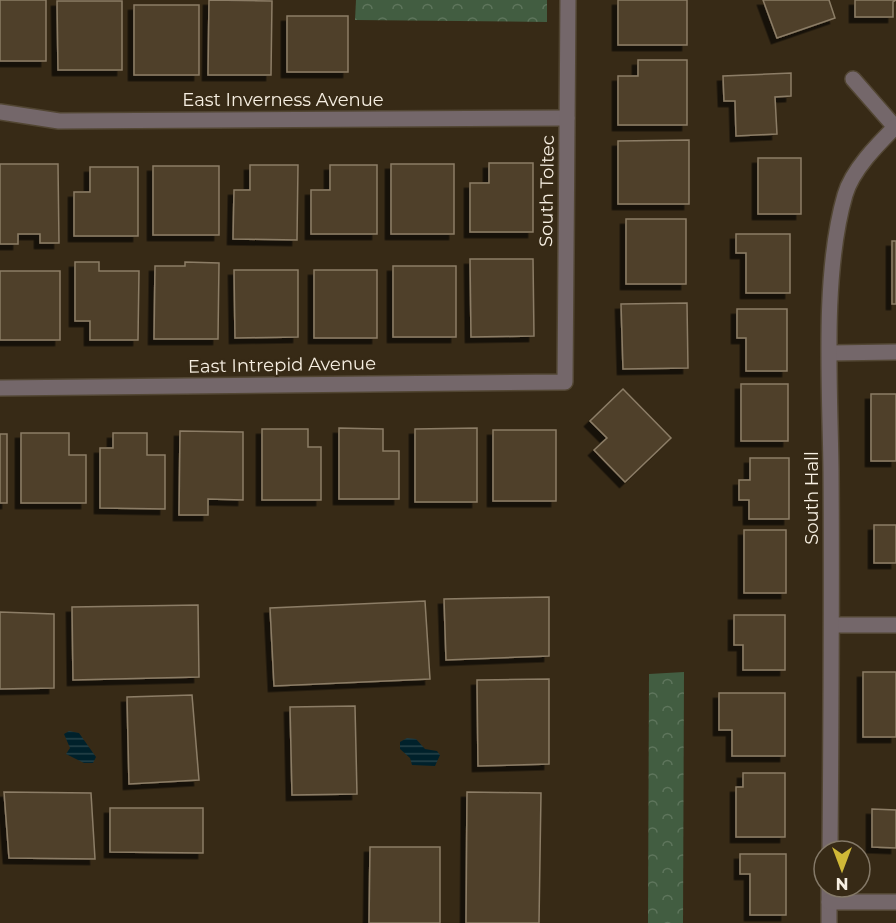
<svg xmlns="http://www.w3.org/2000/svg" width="896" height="923" viewBox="0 0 896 923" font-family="Montserrat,sans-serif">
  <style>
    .park { fill: url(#park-crowns) }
    .water { fill: url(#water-rules) }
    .building { fill: #4f412c; stroke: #8c7d66; stroke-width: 1.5; filter: url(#shadow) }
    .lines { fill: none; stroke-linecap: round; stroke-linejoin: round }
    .minor-casing { stroke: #524633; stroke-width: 18 }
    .minor { stroke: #74676a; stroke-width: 15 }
    .labels { text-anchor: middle; stroke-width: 4.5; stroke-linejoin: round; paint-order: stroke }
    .street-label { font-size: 18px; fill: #f7efe2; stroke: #372a16 }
  </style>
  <defs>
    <pattern id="park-crowns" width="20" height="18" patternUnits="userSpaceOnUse" patternTransform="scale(1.5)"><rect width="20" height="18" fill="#425d41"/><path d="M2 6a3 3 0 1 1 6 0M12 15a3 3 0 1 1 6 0" fill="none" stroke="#5e755c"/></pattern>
    <pattern id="water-rules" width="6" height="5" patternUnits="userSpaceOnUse" patternTransform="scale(1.5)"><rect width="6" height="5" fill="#00212b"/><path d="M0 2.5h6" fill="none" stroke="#264249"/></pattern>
    <filter id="shadow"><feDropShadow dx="-5.5" dy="5.5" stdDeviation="0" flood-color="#0009"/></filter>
  </defs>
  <rect width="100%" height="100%" fill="#372a16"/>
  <g class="park">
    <path d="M 356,0 L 547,0 L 547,22 L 355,20 Z"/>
    <path d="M 684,672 L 683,923 L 648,923 L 649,674 Z"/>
  </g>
  <g class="water">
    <path d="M 69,731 L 79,733 L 96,757 L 93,763 L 84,763 L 66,754 L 70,748 L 64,734 Z"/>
    <path d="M 407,738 L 416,739 L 425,749 L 437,751 L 440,755 L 435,766 L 412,765 L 410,758 L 400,749 L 400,742 Z"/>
  </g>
  <g class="building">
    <rect x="0" y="0" width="46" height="61"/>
    <path d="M 209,0 L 272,1 L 271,75 L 208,75 Z"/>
    <rect x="618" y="0" width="69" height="45"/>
    <path d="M 763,0 L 829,0 L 835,18 L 777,38 Z"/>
    <path d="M 855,0 L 896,0 L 893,2 L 893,17 L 855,17 Z"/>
    <path d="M 57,1 L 122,1 L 122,70 L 58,70 Z"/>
    <rect x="134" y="5" width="65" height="70"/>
    <rect x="287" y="16" width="61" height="56"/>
    <path d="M 638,60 L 687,60 L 687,125 L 618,125 L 618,76 L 638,76 Z"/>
    <path d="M 791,73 L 791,96 L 775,97 L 777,134 L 736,136 L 735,101 L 724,101 L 723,76 Z"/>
    <path d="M 689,140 L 689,204 L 618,204 L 618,141 Z"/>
    <rect x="758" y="158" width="43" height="56"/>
    <path d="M 489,163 L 533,163 L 533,232 L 470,232 L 470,183 L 489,183 Z"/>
    <path d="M 0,164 L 58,164 L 59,243 L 40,243 L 40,234 L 18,234 L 18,244 L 0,244 Z"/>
    <rect x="391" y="164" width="63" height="70"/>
    <path d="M 250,165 L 298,165 L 297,240 L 233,239 L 234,190 L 250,190 Z"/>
    <path d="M 330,165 L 377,165 L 377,234 L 311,234 L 311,190 L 330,190 Z"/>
    <rect x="153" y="166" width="66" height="69"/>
    <path d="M 90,167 L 138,167 L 138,236 L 74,236 L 74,192 L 90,192 Z"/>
    <rect x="626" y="219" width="60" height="65"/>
    <path d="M 736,234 L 790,234 L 790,293 L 746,293 L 746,253 L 736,253 Z"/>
    <rect x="892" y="241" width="4" height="63"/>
    <path d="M 470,259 L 533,259 L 534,336 L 471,337 Z"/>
    <path d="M 75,262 L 99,262 L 99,271 L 139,271 L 138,340 L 90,340 L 90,321 L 75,321 Z"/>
    <path d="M 185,262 L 219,263 L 218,339 L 154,339 L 155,266 L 185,266 Z"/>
    <rect x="393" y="266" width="63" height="71"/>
    <path d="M 234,270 L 298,270 L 298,337 L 235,338 Z"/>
    <rect x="314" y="270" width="63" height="68"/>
    <rect x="0" y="271" width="60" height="69"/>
    <path d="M 687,303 L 688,368 L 623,369 L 621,304 Z"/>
    <path d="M 737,309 L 787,309 L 787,371 L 746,371 L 746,338 L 737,338 Z"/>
    <rect x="741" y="384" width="47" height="57"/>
    <path d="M 623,389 L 671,438 L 625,482 L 594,450 L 607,438 L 590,421 Z"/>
    <rect x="871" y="394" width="25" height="67"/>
    <path d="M 339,428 L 383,429 L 383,451 L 399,451 L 399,499 L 339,499 Z"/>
    <path d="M 477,428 L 477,502 L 415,502 L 415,429 Z"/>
    <path d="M 262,429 L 308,429 L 308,447 L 321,447 L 321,500 L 262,500 Z"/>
    <rect x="493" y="430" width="63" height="71"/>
    <path d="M 180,431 L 243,432 L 243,500 L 208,499 L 208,515 L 179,515 Z"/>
    <path d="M 21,433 L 69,433 L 69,455 L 86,455 L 86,503 L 21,503 Z"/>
    <path d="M 113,433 L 147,433 L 147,455 L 165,455 L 165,509 L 100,508 L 100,448 L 113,448 Z"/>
    <rect x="0" y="434" width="7" height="69"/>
    <path d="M 750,458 L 789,458 L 789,519 L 749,519 L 749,500 L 739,500 L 739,480 L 750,480 Z"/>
    <rect x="874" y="525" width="22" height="38"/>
    <rect x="744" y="530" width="42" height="63"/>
    <path d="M 549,597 L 549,656 L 446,660 L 444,599 Z"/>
    <path d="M 425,601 L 430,679 L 274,686 L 270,608 Z"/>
    <path d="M 198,605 L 199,677 L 73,680 L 72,607 Z"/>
    <path d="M 0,612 L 54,614 L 54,688 L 0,689 Z"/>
    <path d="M 734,615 L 785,615 L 785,670 L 743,670 L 743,645 L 734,645 Z"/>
    <rect x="863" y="672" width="33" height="65"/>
    <path d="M 549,679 L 549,764 L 478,766 L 477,680 Z"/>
    <path d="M 719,693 L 785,693 L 785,756 L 732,756 L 732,730 L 719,730 Z"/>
    <path d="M 192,695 L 199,780 L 129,784 L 127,697 Z"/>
    <path d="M 355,706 L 357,794 L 292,795 L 290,707 Z"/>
    <path d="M 743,773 L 785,773 L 785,837 L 736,837 L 736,787 L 743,787 Z"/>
    <path d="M 4,792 L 91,793 L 95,859 L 9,858 Z"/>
    <path d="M 467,792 L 541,793 L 539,923 L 466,923 Z"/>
    <path d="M 110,808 L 203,808 L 203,853 L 110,852 Z"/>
    <path d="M 872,809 L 896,810 L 896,848 L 872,847 Z"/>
    <path d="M 370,847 L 440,847 L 440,923 L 369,923 Z"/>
    <path d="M 740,854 L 786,854 L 786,915 L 750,915 L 750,874 L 740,874 Z"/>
  </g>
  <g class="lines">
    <g class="minor-casing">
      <g id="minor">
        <path d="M 853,79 L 895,127"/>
        <path d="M 0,112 L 59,121 L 567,118"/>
        <path d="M 830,353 L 896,352"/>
        <path d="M 0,388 L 565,382 L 568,0"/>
        <path d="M 832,625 L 896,625"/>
        <path d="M 830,851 C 831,724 832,597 831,470 C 830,387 822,274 845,195 C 852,170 878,144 896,126"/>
        <path d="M 829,887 L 829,923"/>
        <path d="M 829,902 L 896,902"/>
      </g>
    </g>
    <use href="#minor" class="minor"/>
  </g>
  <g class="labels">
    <g class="street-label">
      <text x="283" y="106">East Inverness Avenue</text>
      <text transform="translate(547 191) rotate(-89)" y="6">South Toltec</text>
      <text transform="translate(282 365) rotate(-1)" y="6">East Intrepid Avenue</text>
      <text transform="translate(812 498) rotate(-90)" y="6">South Hall</text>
    </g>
  </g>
  <g transform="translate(842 869) rotate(180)"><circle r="28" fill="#372a16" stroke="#847968" stroke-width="1.5"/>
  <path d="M0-4.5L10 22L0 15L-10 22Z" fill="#d0b837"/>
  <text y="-9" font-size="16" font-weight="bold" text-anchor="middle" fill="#f7efe2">N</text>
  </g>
</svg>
